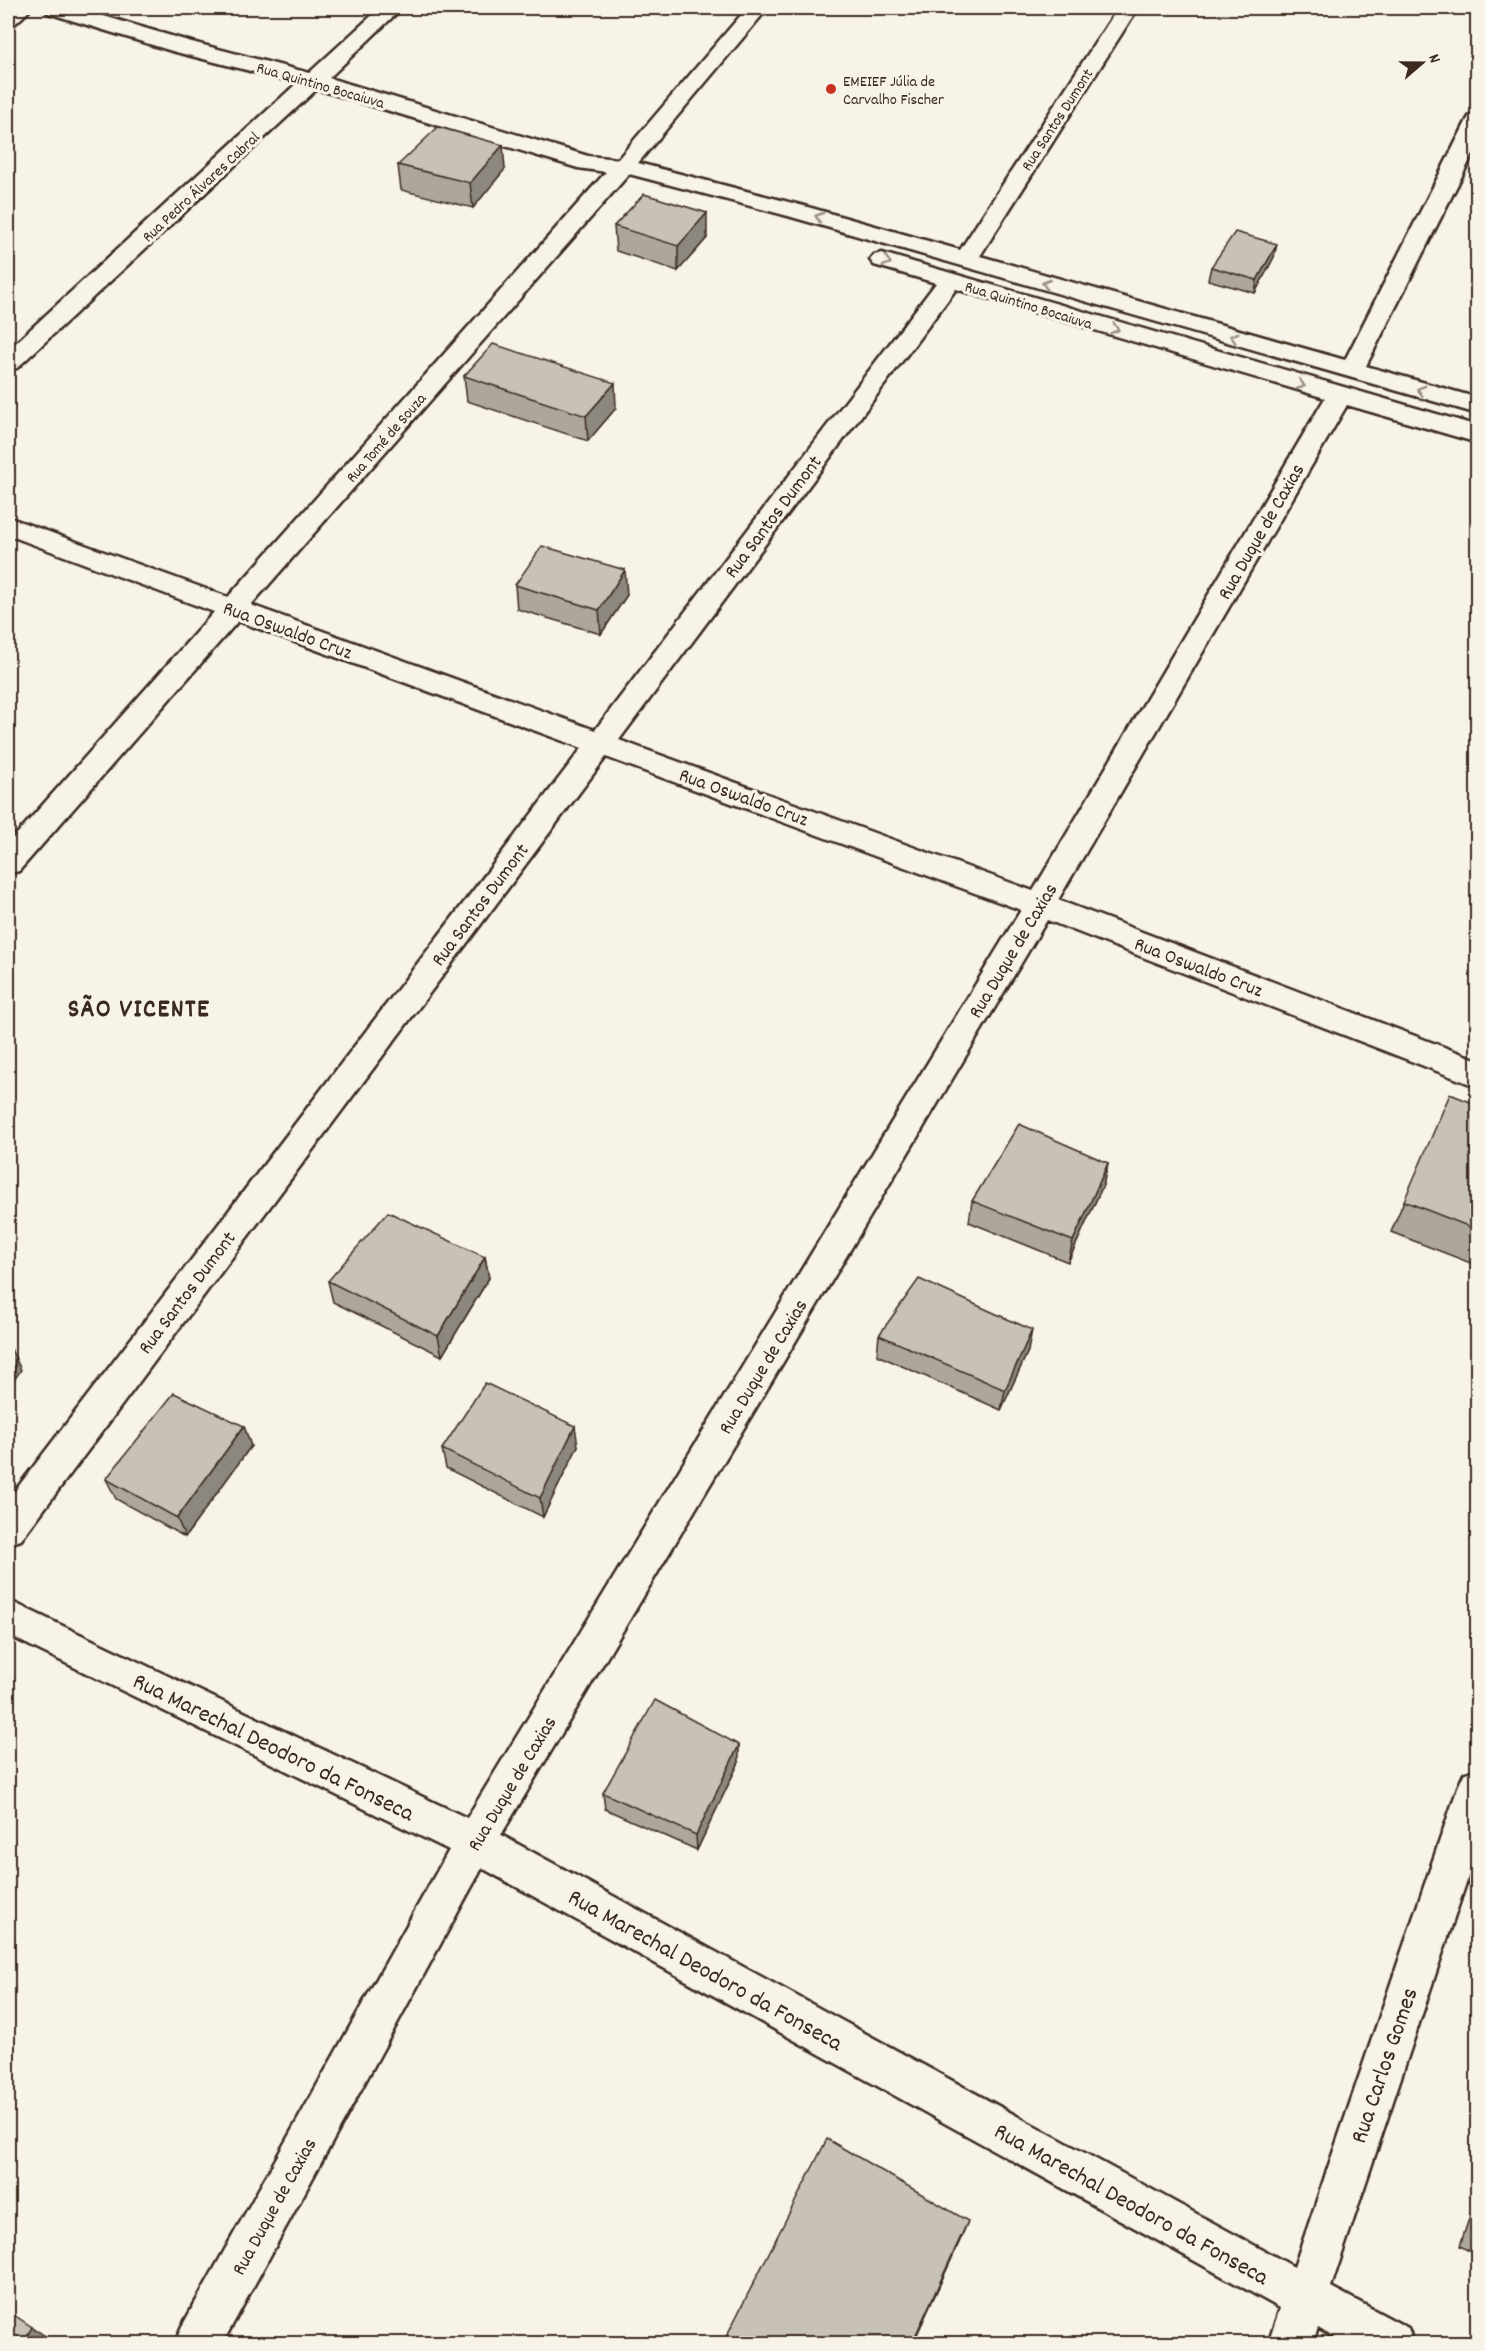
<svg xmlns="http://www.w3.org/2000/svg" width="1485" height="2351" viewBox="0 0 1485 2351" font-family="Dekko,sans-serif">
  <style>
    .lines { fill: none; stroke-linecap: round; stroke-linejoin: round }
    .street-casing { stroke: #3b2a1e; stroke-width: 5 }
    .street { fill: #f7f3e8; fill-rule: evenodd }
    .wall { fill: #aca69d; stroke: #3b2a1e; stroke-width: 1.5 }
    .shaded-wall { fill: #8c877f; stroke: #3b2a1e; stroke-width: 1.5 }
    .building { fill: #c8c1b6; stroke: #3b2a1e; stroke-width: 1.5 }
    .oneway { stroke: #998e83 }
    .poi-dot { fill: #c8321e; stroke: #f7f3e8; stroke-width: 2 }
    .labels { text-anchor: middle; stroke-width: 6; stroke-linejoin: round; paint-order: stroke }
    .far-poi-label { font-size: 16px; fill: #3b2a1e; stroke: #f7f3e8; text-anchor: start }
    .far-street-label { font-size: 16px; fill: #3b2a1e; stroke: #f7f3e8 }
    .street-label { font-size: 20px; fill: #3b2a1e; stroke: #f7f3e8 }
    .near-street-label { font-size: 24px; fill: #3b2a1e; stroke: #f7f3e8 }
    .district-label { font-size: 26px; font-weight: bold; letter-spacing: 1.5px; fill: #3b2a1e; stroke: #f7f3e8 }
  </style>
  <rect width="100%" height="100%" fill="#f7f3e8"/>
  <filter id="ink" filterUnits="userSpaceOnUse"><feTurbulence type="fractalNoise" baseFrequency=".0167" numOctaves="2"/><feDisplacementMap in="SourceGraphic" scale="12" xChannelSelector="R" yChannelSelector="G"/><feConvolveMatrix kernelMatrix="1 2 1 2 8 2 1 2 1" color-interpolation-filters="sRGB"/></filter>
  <g filter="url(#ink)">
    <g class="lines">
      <g class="street-casing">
        <g id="street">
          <path d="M 8,8 L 32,8 L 16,23 L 8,24 Z"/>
          <path d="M 46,8 L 77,8 L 188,41 L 309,73 L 380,8 L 402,8 L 329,78 L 588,156 L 618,159 L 747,8 L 768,8 L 638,163 L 804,206 L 960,250 L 1118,8 L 1138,8 L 980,256 L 1345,360 L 1467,120 L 1470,115 L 1478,113 L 1478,144 L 1366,366 L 1478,398 L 1478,414 L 788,216 L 629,174 L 251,605 L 595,730 L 936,283 L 874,265 L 870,260 L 874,255 L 882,253 L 1478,426 L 1478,443 L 1347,405 L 1058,900 L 1478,1060 L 1478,1087 L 1047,920 L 501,1835 L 1294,2267 L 1458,1787 L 1464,1774 L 1478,1768 L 1478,1847 L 1331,2287 L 1408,2328 L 1414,2344 L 1346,2344 L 1318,2328 L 1312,2344 L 1268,2344 L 1280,2308 L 482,1868 L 222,2344 L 175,2344 L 181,2328 L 449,1850 L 8,1635 L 8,1600 L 467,1818 L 1021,910 L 606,757 L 21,1540 L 8,1544 L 8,1500 L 582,748 L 238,621 L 19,871 L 8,874 L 8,844 L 214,612 L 8,535 L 8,517 L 228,597 L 606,172 L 578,168 L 317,89 L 17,368 L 8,371 L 8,350 L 297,83 L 172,51 L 48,13 ZM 956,289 L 1325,398 L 1033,891 L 619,740 Z"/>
        </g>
      </g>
      <use href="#street" class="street"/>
    </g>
    <g class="wall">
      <path d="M 398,165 L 505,169 L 473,208 L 401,190 Z"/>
      <path d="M 614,226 L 707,238 L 678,271 L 616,251 Z"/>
      <path d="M 1274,257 L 1255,293 L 1208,280 L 1211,267 Z"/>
      <path d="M 464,376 L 616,408 L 588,441 L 467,401 Z"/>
      <path d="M 515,585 L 627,595 L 601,634 L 517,609 Z"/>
      <path d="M 1478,1105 L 1478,1266 L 1391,1232 L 1404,1201 Z"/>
      <path d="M 1108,1163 L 1103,1185 L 1068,1262 L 969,1222 L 972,1201 Z"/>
      <path d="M 485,1257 L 489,1278 L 442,1356 L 333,1302 L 328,1281 Z"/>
      <path d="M 879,1335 L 1028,1351 L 1001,1410 L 877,1355 Z"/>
      <path d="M 251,1446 L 185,1537 L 116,1499 L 106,1479 Z"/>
      <path d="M 578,1446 L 543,1517 L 446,1468 L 442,1449 Z"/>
      <path d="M 739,1762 L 697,1850 L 605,1809 L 603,1793 Z"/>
      <path d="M 1478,2191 L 1478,2256 L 1460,2246 Z"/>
      <path d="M 962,2236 L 913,2343 L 728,2343 L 727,2335 Z"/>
    </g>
    <g class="shaded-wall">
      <path d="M 503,145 L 505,169 L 473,208 L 470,183 Z"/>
      <path d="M 707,213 L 707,238 L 678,271 L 678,246 Z"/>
      <path d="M 1277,244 L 1274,257 L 1255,293 L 1257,280 Z"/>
      <path d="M 615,383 L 616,408 L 588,441 L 586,416 Z"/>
      <path d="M 625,570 L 627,595 L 601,634 L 599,610 Z"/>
      <path d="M 1108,1163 L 1103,1185 L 1068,1262 L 1073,1241 Z"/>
      <path d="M 485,1257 L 489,1278 L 442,1356 L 438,1336 Z"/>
      <path d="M 1032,1330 L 1028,1351 L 1001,1410 L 1005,1390 Z"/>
      <path d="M 11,1349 L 21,1370 L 8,1389 L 8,1355 Z"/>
      <path d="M 244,1426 L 251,1446 L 185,1537 L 177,1518 Z"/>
      <path d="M 575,1426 L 578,1446 L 543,1517 L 540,1498 Z"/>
      <path d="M 739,1745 L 739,1762 L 697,1850 L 696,1835 Z"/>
      <path d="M 968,2221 L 962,2236 L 913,2343 L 912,2343 Z"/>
      <path d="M 32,2327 L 45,2336 L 40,2343 L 23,2343 Z"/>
    </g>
    <g class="building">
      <path d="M 438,127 L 503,145 L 470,183 L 398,165 Z"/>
      <path d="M 644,194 L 707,213 L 678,246 L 614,226 Z"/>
      <path d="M 1235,232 L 1277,244 L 1257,280 L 1211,267 Z"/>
      <path d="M 493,344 L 615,383 L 586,416 L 464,376 Z"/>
      <path d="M 542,546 L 625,570 L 599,610 L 515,585 Z"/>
      <path d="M 1450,1094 L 1478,1105 L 1478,1230 L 1404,1201 Z"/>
      <path d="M 1019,1124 L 1108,1163 L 1073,1241 L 972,1201 Z"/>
      <path d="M 388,1212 L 485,1257 L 438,1336 L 328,1281 Z"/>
      <path d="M 919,1279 L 1032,1330 L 1005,1390 L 879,1335 Z"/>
      <path d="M 8,1347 L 11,1349 L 8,1355 Z"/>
      <path d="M 485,1383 L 575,1426 L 540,1498 L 442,1449 Z"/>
      <path d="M 174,1393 L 244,1426 L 177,1518 L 106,1479 Z"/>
      <path d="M 655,1700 L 739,1745 L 696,1835 L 603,1793 Z"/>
      <path d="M 827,2139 L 968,2221 L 912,2343 L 740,2343 L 727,2335 Z"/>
      <path d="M 8,2311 L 32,2327 L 23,2343 L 8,2343 Z"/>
    </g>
    <defs><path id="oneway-chevron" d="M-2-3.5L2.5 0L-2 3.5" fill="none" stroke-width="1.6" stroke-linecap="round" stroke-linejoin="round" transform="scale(1.5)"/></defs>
    <g class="oneway">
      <use href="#oneway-chevron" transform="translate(819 217) rotate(-164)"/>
      <use href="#oneway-chevron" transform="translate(887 262) rotate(17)"/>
      <use href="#oneway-chevron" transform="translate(1046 284) rotate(-164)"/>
      <use href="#oneway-chevron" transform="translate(1115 329) rotate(17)"/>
      <use href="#oneway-chevron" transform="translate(1234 337) rotate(-164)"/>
      <use href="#oneway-chevron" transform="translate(1301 385) rotate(17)"/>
      <use href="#oneway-chevron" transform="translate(1421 390) rotate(-164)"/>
    </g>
  </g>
  <circle class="poi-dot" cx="831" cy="89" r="6"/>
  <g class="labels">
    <g class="far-poi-label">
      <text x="843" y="86">EMEIEF Júlia de<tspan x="843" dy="18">Carvalho Fischer</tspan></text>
    </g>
    <g class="far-street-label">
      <text transform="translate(321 84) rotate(16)" y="6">Rua Quintino Bocaiuva</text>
      <text transform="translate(1056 119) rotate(-57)" y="6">Rua Santos Dumont</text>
      <text transform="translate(200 186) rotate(-43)" y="6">Rua Pedro Álvares Cabral</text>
      <text transform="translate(1029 304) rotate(17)" y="6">Rua Quintino Bocaiuva</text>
      <text transform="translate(385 437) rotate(-49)" y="6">Rua Tomé de Souza</text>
    </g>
    <g class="street-label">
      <text transform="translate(772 516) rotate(-53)" y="7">Rua Santos Dumont</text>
      <text transform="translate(1260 531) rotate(-60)" y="7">Rua Duque de Caxias</text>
      <text transform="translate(288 629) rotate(20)" y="7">Rua Oswaldo Cruz</text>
      <text transform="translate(744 796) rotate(20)" y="7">Rua Oswaldo Cruz</text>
      <text transform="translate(479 904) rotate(-53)" y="7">Rua Santos Dumont</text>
      <text transform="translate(1012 950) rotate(-59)" y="7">Rua Duque de Caxias</text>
      <text transform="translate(1199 966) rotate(21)" y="7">Rua Oswaldo Cruz</text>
      <text transform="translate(186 1292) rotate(-53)" y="7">Rua Santos Dumont</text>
      <text transform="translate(762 1366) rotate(-59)" y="7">Rua Duque de Caxias</text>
      <text transform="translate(511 1783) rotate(-59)" y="7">Rua Duque de Caxias</text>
      <text transform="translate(273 2206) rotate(-61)" y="7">Rua Duque de Caxias</text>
    </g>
    <g class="near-street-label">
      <text transform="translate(274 1746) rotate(26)" y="8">Rua Marechal Deodoro da Fonseca</text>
      <text transform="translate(706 1969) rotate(29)" y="8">Rua Marechal Deodoro da Fonseca</text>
      <text transform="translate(1383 2065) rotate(-71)" y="8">Rua Carlos Gomes</text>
      <text transform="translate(1132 2203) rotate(29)" y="8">Rua Marechal Deodoro da Fonseca</text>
    </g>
    <g class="district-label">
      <text x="139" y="1016">SÃO VICENTE</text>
    </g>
  </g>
  <rect width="1485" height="2351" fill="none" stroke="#f7f3e8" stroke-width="30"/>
  <rect x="15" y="15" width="1455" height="2321" fill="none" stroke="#3b2a1e" stroke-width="2" filter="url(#ink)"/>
  <g transform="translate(1422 63) rotate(70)" stroke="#f7f3e8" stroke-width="4.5" paint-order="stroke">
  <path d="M0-4.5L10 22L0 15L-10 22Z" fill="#3b2a1e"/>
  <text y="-9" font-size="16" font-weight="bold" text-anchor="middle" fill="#3b2a1e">N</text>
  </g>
</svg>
